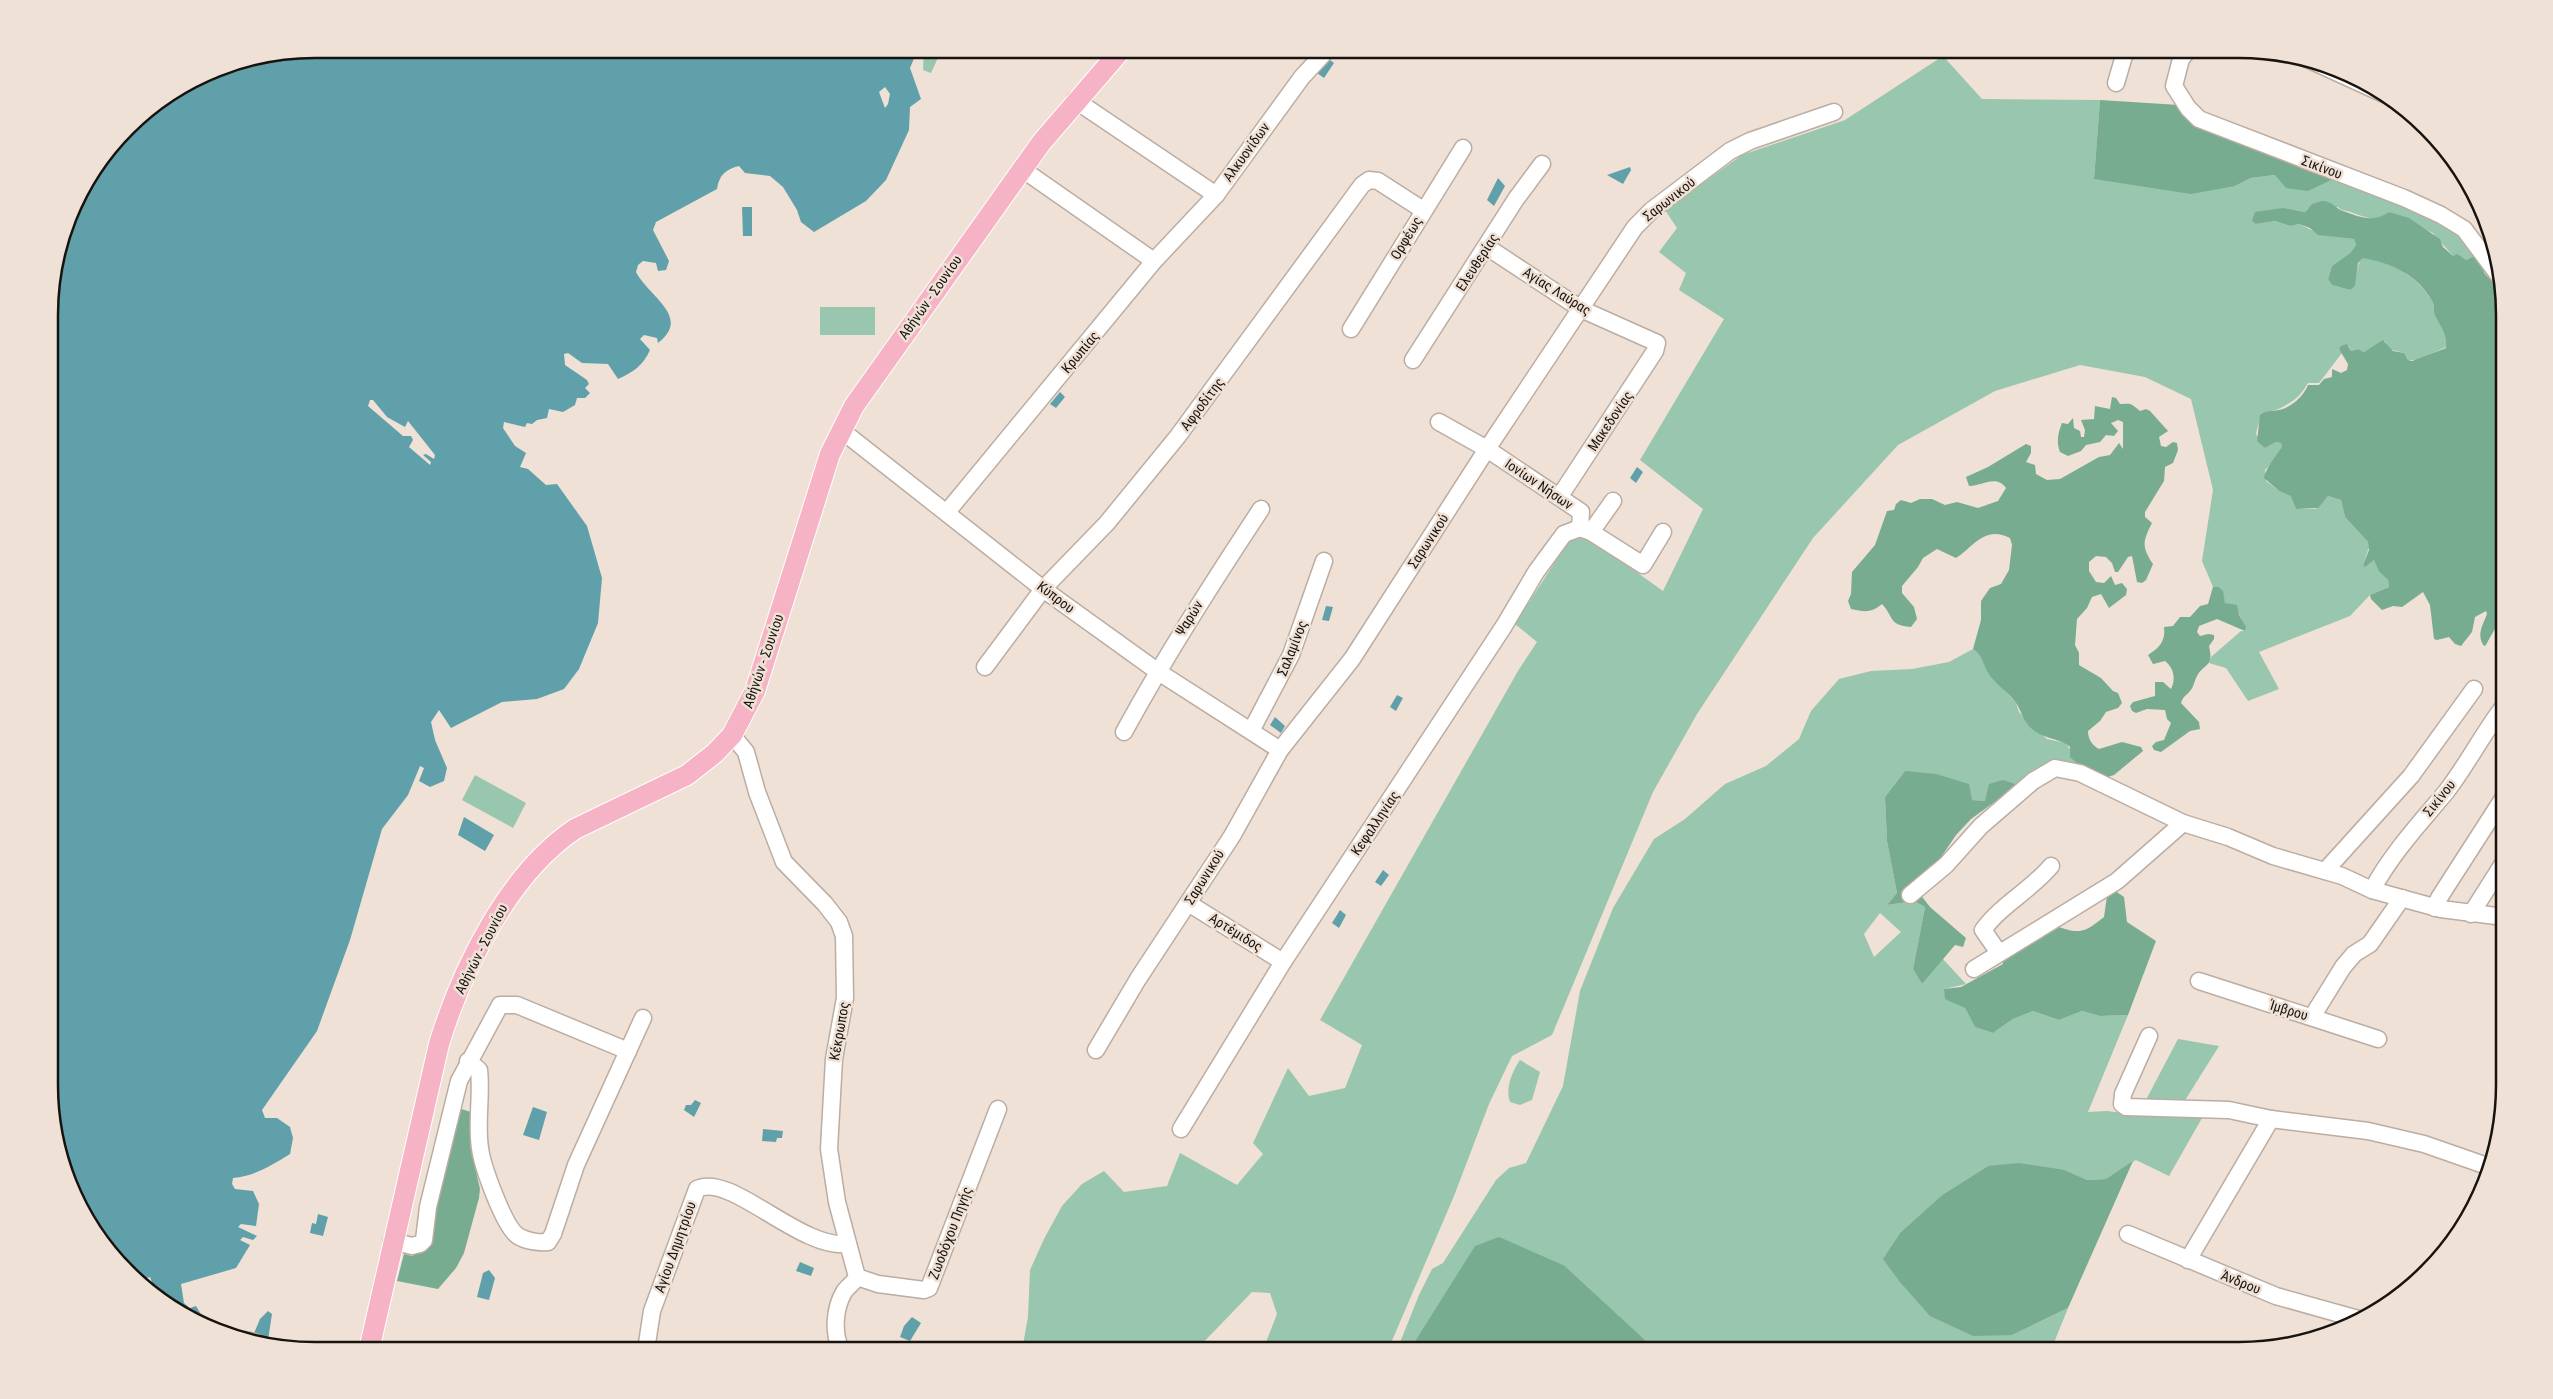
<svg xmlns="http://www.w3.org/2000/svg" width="2553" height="1399" viewBox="0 0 2553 1399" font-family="'Roboto Condensed',sans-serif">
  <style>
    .green { fill: #98c6ae; fill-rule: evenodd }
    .forest { fill: #77ac91 }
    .water { fill: #60a0aa; fill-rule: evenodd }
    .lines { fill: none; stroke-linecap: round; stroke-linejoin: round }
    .minor-casing { stroke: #bbada2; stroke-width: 19 }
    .major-casing { stroke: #fff; stroke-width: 22 }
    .minor { stroke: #fff; stroke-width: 16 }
    .major { stroke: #f6b3c5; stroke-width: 20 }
    .labels { text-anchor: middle; stroke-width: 5; stroke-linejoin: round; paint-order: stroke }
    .street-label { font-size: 14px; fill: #18130f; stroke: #efe1d5 }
    .rim { fill: none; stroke: #18130f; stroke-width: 2.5 }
  </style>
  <rect width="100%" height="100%" fill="#efe1d5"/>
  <g class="green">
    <path d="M 924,49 L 942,49 L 931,73 L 923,70 Z"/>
    <path d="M 1943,56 L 1982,99 L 2100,100 L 2094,179 L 2235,186 L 2251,178 L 2276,175 L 2335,178 L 2419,211 L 2453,231 L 2476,255 L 2466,260 L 2453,256 L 2433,233 L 2389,212 C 2376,222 2367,218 2353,213 C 2347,210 2343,212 2338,207 L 2308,208 L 2305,212 C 2285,207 2280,212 2262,211 L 2256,224 L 2275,221 L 2290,226 L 2299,224 L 2322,235 L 2354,239 L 2356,245 L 2350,253 L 2332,266 L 2328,279 L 2332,285 L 2350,290 C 2360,278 2354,267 2363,257 C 2391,263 2417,275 2432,301 C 2435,305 2433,311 2435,316 C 2441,327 2447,334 2446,347 L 2417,360 L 2408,360 L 2404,353 L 2389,349 L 2385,341 L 2364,352 L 2358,349 L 2351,351 L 2349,346 L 2339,349 L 2342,353 L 2319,383 L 2308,383 C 2302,393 2296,400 2286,405 C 2265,418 2264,402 2256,434 L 2265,448 L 2276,442 L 2281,443 L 2282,447 L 2275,461 L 2265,470 L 2266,481 L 2279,491 L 2292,496 L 2296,509 L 2316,509 L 2328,496 L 2341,500 L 2345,517 L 2368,542 L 2369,547 L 2363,565 L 2364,566 L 2374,560 L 2388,580 L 2389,587 L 2370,595 L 2350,616 L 2259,652 L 2279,689 L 2248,701 L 2226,668 L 2209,663 L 2211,657 L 2241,631 L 2245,631 C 2241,618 2239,607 2225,603 L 2222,591 L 2219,587 L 2213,587 L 2202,561 L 2213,490 L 2191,399 L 2145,377 L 2080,365 L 1995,391 L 1898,445 L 1813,538 L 1697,714 L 1653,792 L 1552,1035 L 1512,1056 L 1489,1104 L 1454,1196 L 1388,1350 L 1263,1350 L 1277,1314 L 1270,1293 L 1252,1292 L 1196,1350 L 1022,1350 L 1028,1317 L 1030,1270 L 1044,1239 L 1062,1206 L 1082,1184 L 1104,1171 L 1124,1192 L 1167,1186 L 1180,1153 L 1237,1185 L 1263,1154 L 1253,1143 L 1288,1068 L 1309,1096 L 1345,1088 L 1362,1045 L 1320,1020 L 1518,671 L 1537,642 L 1515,624 L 1568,542 L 1577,538 L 1590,539 L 1663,591 L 1703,509 L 1640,460 L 1724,319 L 1679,290 L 1686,273 L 1659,252 L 1677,228 L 1665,210 L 1742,155 L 1845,120 Z"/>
    <rect x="820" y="307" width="55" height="28"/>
    <path d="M 1973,649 L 1981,655 L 1987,670 L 2016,703 L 2019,712 L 2047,739 L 2066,743 L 2081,767 L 2018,785 L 1985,801 L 1972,800 L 1905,771 L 1885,797 L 1887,841 L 1897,893 L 1887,905 L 1914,901 L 1925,907 L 1913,969 L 1922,984 L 1942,958 L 1966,984 L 1944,989 L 1946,998 L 1965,1008 L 1975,1027 L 1993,1033 L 2013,1019 L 2033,1011 L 2059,1020 L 2082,1011 L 2100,1016 L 2128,1015 L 2088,1112 L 2107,1111 L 2138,1115 L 2178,1039 L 2219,1046 L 2179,1110 L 2206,1111 L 2169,1176 L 2136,1160 L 2106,1179 L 2087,1180 L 2065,1170 L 1988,1166 L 1942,1195 L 1901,1232 L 2012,1335 L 2068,1308 L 2051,1350 L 1656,1350 L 1565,1266 L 1416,1340 L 1414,1350 L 1397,1350 L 1419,1295 L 1432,1269 L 1443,1263 L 1496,1180 L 1509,1168 L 1526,1163 L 1563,1086 L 1580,991 L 1613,908 L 1654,839 L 1685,819 L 1725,784 L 1766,766 L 1799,739 L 1811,711 L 1839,679 L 1871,671 L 1912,669 L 1949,662 ZM 1880,913 L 1901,932 L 1874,957 L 1864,934 Z"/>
    <path d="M 475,775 L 526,803 L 513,828 L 462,800 Z"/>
    <path d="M 1520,1060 L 1540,1072 L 1532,1100 L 1520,1105 L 1510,1102 C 1505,1088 1512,1072 1520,1060 Z"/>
  </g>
  <g class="forest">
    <path d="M 2100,100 L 2179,105 L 2335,178 L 2308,191 L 2286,188 L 2275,175 L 2251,178 L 2235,186 L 2191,194 L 2094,179 Z"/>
    <path d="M 2322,201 C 2332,201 2335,208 2343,211 C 2359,217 2374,223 2389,212 L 2409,218 L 2440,239 L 2443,247 L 2453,256 L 2457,254 L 2466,260 L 2476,255 L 2485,274 L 2503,292 L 2504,609 C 2500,622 2492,633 2486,645 L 2484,646 C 2476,635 2483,625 2487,614 L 2486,611 L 2475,617 L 2472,632 L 2461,646 L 2455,644 L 2449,637 L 2437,640 L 2434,639 L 2430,605 L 2423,592 L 2402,607 L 2393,606 L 2382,610 L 2371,599 L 2370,595 L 2389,587 L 2388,580 L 2379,571 L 2374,560 L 2365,567 L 2363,565 L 2369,550 L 2368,542 L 2345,517 L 2341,500 L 2328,496 L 2318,508 L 2296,509 L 2291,496 L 2279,491 L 2264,478 C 2265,470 2277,454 2282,447 L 2281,443 L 2276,442 L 2265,448 L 2257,441 L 2260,415 C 2267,409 2275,412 2283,409 C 2294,405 2304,395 2308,385 L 2319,385 L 2324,379 L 2332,377 L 2332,369 L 2341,373 L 2347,370 L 2348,364 L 2339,349 L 2341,346 L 2347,344 L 2351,351 L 2358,349 L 2364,352 L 2383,340 L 2393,351 L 2404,353 L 2408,360 L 2412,361 L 2446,348 C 2447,334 2441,327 2435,316 C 2433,311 2435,305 2432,301 C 2418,275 2391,263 2363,258 L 2358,263 L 2355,286 L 2350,290 L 2332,285 L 2328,279 L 2332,266 L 2350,253 L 2356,245 L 2354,239 L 2318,235 L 2310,228 L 2299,224 L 2290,226 L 2275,221 L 2256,224 L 2252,221 L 2255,212 L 2283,208 L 2305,212 L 2312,204 Z"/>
    <path d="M 2112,397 L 2116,398 L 2120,404 C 2132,404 2129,402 2140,411 L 2146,409 L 2150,411 L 2168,431 L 2159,437 L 2161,446 L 2166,447 L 2173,442 L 2177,443 L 2178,450 L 2173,463 L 2165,467 L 2164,481 L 2145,512 L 2145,517 L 2152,523 C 2143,541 2141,546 2153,564 L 2146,580 L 2142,583 L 2137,582 L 2132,556 L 2128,557 L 2118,572 L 2115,572 L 2112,563 L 2106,557 L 2096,556 L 2089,562 L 2089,571 L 2096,582 L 2104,583 L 2111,576 L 2115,585 L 2122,583 L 2127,589 L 2126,595 L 2109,608 L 2101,594 L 2092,597 L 2087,608 L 2077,619 L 2075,645 L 2079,653 L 2079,665 L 2101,678 L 2113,691 L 2118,693 L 2122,703 L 2118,708 L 2106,712 L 2100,721 L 2088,731 C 2088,739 2092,745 2099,749 L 2122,742 L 2141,747 L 2143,751 L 2114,775 L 2108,777 L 2081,767 L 2070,757 L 2070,747 C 2062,739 2044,739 2032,729 C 2023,721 2022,712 2016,703 C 2008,691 1994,684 1987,671 C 1982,661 1983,656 1973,649 L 1981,620 L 1981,601 L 1990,588 L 2001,584 L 2009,570 L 2012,545 L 2010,538 C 1985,525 1974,546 1956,558 L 1937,549 L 1923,558 L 1918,567 L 1902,586 L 1902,593 L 1914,607 L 1917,619 L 1911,627 C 1888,625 1895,618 1882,604 C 1872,613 1864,612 1851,609 L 1848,601 L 1851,594 L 1852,572 L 1875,545 L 1887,511 L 1894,510 L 1896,504 L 1901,500 L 1911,503 L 1920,499 L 1932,499 L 1945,505 L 1957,502 L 1978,508 L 1998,501 L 2006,488 C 1996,474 1982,486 1969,486 L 1966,477 L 1988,467 L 2026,444 L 2031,446 L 2031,453 L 2026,462 L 2035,465 L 2036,474 L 2047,480 L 2060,479 L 2099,457 L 2110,455 L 2119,443 L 2123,449 L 2123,422 L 2118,420 L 2111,423 L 2118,431 L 2114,436 L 2106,435 L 2100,442 L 2086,445 L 2081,451 L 2068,456 L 2060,452 C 2056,442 2058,433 2062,423 L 2068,424 L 2073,418 L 2074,428 L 2080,431 L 2081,437 L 2084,437 L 2085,430 L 2081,420 L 2094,419 L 2095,406 L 2110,409 Z"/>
    <path d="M 2213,587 L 2219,587 L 2223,591 L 2225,603 L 2237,605 L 2239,615 L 2246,627 L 2245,631 L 2217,619 L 2199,626 L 2197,632 L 2200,636 L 2208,634 L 2214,635 L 2214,639 L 2209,646 C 2214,668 2205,662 2197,676 C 2194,681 2194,687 2190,691 C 2186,696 2183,696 2181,703 L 2199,722 L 2200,729 L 2190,731 L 2161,752 L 2154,750 L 2152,746 L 2156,742 L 2164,740 L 2171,723 L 2167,719 L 2165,710 L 2147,709 L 2136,713 L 2132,711 L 2130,706 L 2133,702 L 2155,696 L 2155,682 L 2163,682 L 2171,689 C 2176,679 2174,668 2165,661 L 2153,664 L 2148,655 C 2159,648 2166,641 2164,627 L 2173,626 L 2180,617 L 2190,617 L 2200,606 L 2208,604 Z"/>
    <path d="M 1905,771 L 1936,774 L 1969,784 L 1972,800 L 1985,801 L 1989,784 L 2003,780 L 2018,785 L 1971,819 L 1956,835 L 1935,866 L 1912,884 L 1930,907 L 1966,938 L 1963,947 L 1955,945 L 1922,984 L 1913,969 L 1925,907 L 1914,901 L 1887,905 L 1897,893 L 1887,841 L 1885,797 Z"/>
    <path d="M 2114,890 L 2124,897 L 2127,922 L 2156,941 L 2128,1015 L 2100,1016 L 2082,1011 L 2059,1020 L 2033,1011 L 2013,1019 L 1993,1033 L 1975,1027 L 1965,1008 L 1945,999 L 1944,989 L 1961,987 L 2003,964 L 2002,956 L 2054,925 C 2079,935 2084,933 2104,917 L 2107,896 Z"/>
    <path d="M 458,1108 L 471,1112 L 470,1145 L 480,1189 L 479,1198 L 464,1253 L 456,1268 L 438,1289 L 397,1281 L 404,1254 L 412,1256 L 428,1246 L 432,1217 Z"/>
    <path d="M 2133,1161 L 2068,1308 L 2012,1335 L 1973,1336 L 1930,1316 L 1900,1282 L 1883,1259 L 1901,1232 L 1942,1195 L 1988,1166 L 2019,1163 L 2065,1170 L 2087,1180 L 2106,1179 Z"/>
    <path d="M 1499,1237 L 1565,1266 L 1656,1350 L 1414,1350 L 1416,1340 L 1475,1246 Z"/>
  </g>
  <g class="water">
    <path d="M 314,49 L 918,49 L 910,68 L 921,99 L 910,107 L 909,130 L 886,180 L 866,201 L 814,232 L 801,222 L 797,210 L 783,187 L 770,176 L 745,173 L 739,166 C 726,169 719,175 717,189 L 656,222 L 653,230 L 669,261 L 666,270 L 658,271 L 656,263 L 643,261 L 638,265 L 636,272 C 649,297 692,317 658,343 L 657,338 L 644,335 L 640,339 L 650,350 C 643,366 633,372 618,379 L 608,364 L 582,363 L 568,353 L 564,354 L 565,365 L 587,380 L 589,384 L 585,388 L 590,393 L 585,398 L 577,398 L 575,405 L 563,412 L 549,409 L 547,418 L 537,420 L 532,424 L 527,423 L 525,427 L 504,422 L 503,428 L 515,446 L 526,453 L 520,467 L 528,469 L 546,485 L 557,484 L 587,526 L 602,578 L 598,623 L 579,669 L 564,689 L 537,699 L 502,702 L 451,728 L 439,710 L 431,722 L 435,740 L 447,768 L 444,781 L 430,787 L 419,781 L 424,768 L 420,766 L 408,795 L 382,829 L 350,940 L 317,1031 L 262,1110 L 265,1118 L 277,1118 L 290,1127 L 293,1138 L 290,1154 C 272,1165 255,1176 233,1178 L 232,1184 L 235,1189 L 253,1191 L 259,1204 L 256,1226 L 241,1224 L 238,1227 L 257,1236 L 253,1240 L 243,1237 L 240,1240 L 250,1245 L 236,1268 L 181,1284 L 184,1303 L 190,1308 L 196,1306 L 202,1316 L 202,1323 L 182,1315 L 153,1294 L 155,1290 L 150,1277 L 147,1278 L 145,1289 L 139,1284 L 93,1232 L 63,1170 L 51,1119 L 51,280 L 76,197 L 139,115 L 213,69 ZM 885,87 L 890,94 L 888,104 L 885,108 L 879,92 ZM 370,400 L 373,400 L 387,417 L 405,427 L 408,421 L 435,455 L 434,459 L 426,454 L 423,455 L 431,462 L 430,465 L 409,447 L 413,440 L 411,436 L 403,436 L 368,406 Z"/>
    <path d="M 1327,58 L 1334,63 L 1324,78 L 1317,73 Z"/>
    <path d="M 1630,167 L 1631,170 L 1623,184 L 1607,175 Z"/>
    <path d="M 1498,178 L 1505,186 L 1494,206 L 1487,200 Z"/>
    <path d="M 742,207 L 752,207 L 752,236 L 743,236 Z"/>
    <path d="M 1060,392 L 1065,397 L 1056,408 L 1050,404 Z"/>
    <path d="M 1637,467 L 1643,472 L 1636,483 L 1630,478 Z"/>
    <path d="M 1326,606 L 1333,607 L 1329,621 L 1322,620 Z"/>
    <path d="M 1397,695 L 1403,698 L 1396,711 L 1390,707 Z"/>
    <path d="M 1275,717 L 1285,726 L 1281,733 L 1270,725 Z"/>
    <path d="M 464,817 L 494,835 L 485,851 L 458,835 Z"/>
    <path d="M 1383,870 L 1389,875 L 1381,886 L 1375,882 Z"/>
    <path d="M 1340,910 L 1346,915 L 1339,928 L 1332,923 Z"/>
    <path d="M 695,1100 L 701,1103 L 694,1117 L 684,1110 L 686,1105 L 691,1105 Z"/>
    <path d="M 533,1107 L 547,1112 L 539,1140 L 523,1135 Z"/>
    <path d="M 763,1129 L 783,1131 L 782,1138 L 777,1138 L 776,1142 L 762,1141 Z"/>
    <path d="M 318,1214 L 328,1217 L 323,1236 L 310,1233 L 312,1223 L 316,1224 Z"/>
    <path d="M 800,1262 L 814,1268 L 811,1276 L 796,1271 Z"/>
    <path d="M 489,1270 L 495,1278 L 489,1300 L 477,1297 L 483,1273 Z"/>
    <path d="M 268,1311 L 272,1314 L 268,1340 L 252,1338 L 260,1319 Z"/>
    <path d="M 912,1317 L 921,1323 L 910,1341 L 900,1337 L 904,1326 Z"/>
  </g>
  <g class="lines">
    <g class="minor-casing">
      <g id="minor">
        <path d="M 2189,49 L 2181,59 L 2174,86 L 2188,108 L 2199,119 L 2404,198 L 2441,215 L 2464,229 L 2500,277"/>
        <path d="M 2303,57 L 2384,94"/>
        <path d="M 2116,83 L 2126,49"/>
        <path d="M 1075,100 L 1216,195"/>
        <path d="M 1022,169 L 1154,261"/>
        <path d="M 1487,247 L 1581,309 L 1657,343 L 1655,351 L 1560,496"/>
        <path d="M 1351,329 L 1463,148"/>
        <path d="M 1413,360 L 1516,199 L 1542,164"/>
        <path d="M 1439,422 L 1487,449 L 1581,512 L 1580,528"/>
        <path d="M 841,430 L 1043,589 L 1157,671 L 1280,750"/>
        <path d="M 947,512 L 1154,261 L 1216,195 L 1302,77 L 1328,49"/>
        <path d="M 1580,528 L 1591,532 L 1643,565 L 1663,532"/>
        <path d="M 1591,532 L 1613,501"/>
        <path d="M 985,667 L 1043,589 L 1107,523 L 1178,436 L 1362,185 L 1369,180 L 1378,181 L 1423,210"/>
        <path d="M 1251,731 L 1291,655 L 1324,561"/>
        <path d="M 1124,732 C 1166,655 1213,582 1261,509"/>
        <path d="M 732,735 L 746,752 L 757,792 L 784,862 L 825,904 L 839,922 L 844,936 L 845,998 L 834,1059 L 829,1149 L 837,1202 L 857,1277 C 854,1283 847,1287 844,1292 C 834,1309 833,1333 841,1350"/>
        <path d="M 2325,871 L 2411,776 L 2474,689"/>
        <path d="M 2372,890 C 2392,853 2420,823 2446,792 C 2467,765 2483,733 2504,706"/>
        <path d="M 1910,895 L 1946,865 L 1981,826 L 2033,781 L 2055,768 L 2080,773 L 2183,823 L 2228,837 L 2273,856 L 2342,876 L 2372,890 L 2441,909 L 2504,917"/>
        <path d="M 1188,903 L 1283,962"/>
        <path d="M 2435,908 L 2439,898 L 2504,797"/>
        <path d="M 2471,914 L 2504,862"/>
        <path d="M 1999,953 L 1983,930 C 2001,905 2031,890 2051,866"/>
        <path d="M 1974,969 L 2117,881 L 2183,823"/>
        <path d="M 2199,981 L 2378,1039"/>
        <path d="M 2312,1017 L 2343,967 L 2354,954 L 2370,944 L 2402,898"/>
        <path d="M 2149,1036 L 2123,1094 L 2122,1104 L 2126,1107 L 2229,1110 L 2271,1119 L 2368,1131 L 2424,1144 L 2490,1167"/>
        <path d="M 1096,1050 L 1138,979 L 1232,836 L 1280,750 L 1352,659 L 1487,449 L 1635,227 L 1652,210 L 1730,151 L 1750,141 L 1834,112"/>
        <path d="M 468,1061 L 479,1070 C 482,1096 476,1122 480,1148 C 482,1165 504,1227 518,1236 C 526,1241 539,1243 548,1242 L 553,1234 L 576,1165 L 643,1018"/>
        <path d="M 1181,1129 L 1283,962 L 1504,626 L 1536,572 L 1564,534 L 1580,528"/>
        <path d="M 2128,1234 L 2276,1296 L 2358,1319"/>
        <path d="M 392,1241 L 412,1246 L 420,1244 L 424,1240 L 428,1207 L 459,1081 L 500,1005 L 517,1005 L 628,1051"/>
        <path d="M 2188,1260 L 2271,1119"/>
        <path d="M 857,1277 L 878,1284 L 924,1290 L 929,1288 L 998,1109"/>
        <path d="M 244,1340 L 255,1342"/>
        <path d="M 646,1350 L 652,1311 L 697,1189 C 731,1172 800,1250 848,1244"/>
      </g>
    </g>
    <g class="major-casing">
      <path id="major" d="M 369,1350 L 439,1044 C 462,969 508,874 575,829 L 687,775 L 715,753 L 732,735 L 755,691 L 830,454 L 854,406 L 1041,143 L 1122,49"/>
    </g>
    <use href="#minor" class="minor"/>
    <use href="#major" class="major"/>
  </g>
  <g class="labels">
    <g class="street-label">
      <text transform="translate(1246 152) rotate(-54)" y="5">Αλκυονίδων</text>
      <text transform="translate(2322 167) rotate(21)" y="5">Σικίνου</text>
      <text transform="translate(1669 199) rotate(-38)" y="5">Σαρωνικού</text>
      <text transform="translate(1406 238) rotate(-59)" y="5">Ορφέως</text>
      <text transform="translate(1477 262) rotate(-57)" y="5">Ελευθερίας</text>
      <text transform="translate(1557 291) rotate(32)" y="5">Αγίας Λαύρας</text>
      <text transform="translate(930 297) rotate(-55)" y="5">Αθήνών - Σουνίου</text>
      <text transform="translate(1080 352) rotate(-50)" y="5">Κρωπίας</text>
      <text transform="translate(1202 404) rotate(-53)" y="5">Αφροδίτης</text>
      <text transform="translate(1610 421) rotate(-56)" y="5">Μακεδονίας</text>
      <text transform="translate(1539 484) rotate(34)" y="5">Ιονίων Νήσων</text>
      <text transform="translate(1428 541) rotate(-57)" y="5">Σαρωνικού</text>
      <text transform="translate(1056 597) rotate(37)" y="5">Κύπρου</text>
      <text transform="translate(1189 618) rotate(-58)" y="5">Ψαρών</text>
      <text transform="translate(1292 648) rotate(-68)" y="5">Σαλαμίνος</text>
      <text transform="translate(763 661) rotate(-71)" y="5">Αθήνών - Σουνίου</text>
      <text transform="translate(2439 798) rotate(-51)" y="5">Σικίνου</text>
      <text transform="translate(1375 823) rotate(-56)" y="5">Κεφαλληνίας</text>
      <text transform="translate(1204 877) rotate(-58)" y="5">Σαρωνικού</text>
      <text transform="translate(1236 932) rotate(32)" y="5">Αρτέμιδος</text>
      <text transform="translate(481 949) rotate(-63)" y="5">Αθήνών - Σουνίου</text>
      <text transform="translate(2289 1010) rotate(17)" y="5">Ίμβρου</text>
      <text transform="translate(839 1031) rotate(-80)" y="5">Κέκρωπος</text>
      <text transform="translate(950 1233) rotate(-69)" y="5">Ζωοδόχου Πηγής</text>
      <text transform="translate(675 1247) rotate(-70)" y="5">Αγίου Δημητρίου</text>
      <text transform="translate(2241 1282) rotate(22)" y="5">Άνδρου</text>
    </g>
  </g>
  <path d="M0 0H2553V1399H0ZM315 58H2239A257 257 0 0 1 2496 315V1085A257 257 0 0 1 2239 1342H315A257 257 0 0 1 58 1085V315A257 257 0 0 1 315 58Z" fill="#efe1d5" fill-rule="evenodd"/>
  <path class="rim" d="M315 58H2239A257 257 0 0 1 2496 315V1085A257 257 0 0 1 2239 1342H315A257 257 0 0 1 58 1085V315A257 257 0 0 1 315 58Z"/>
</svg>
